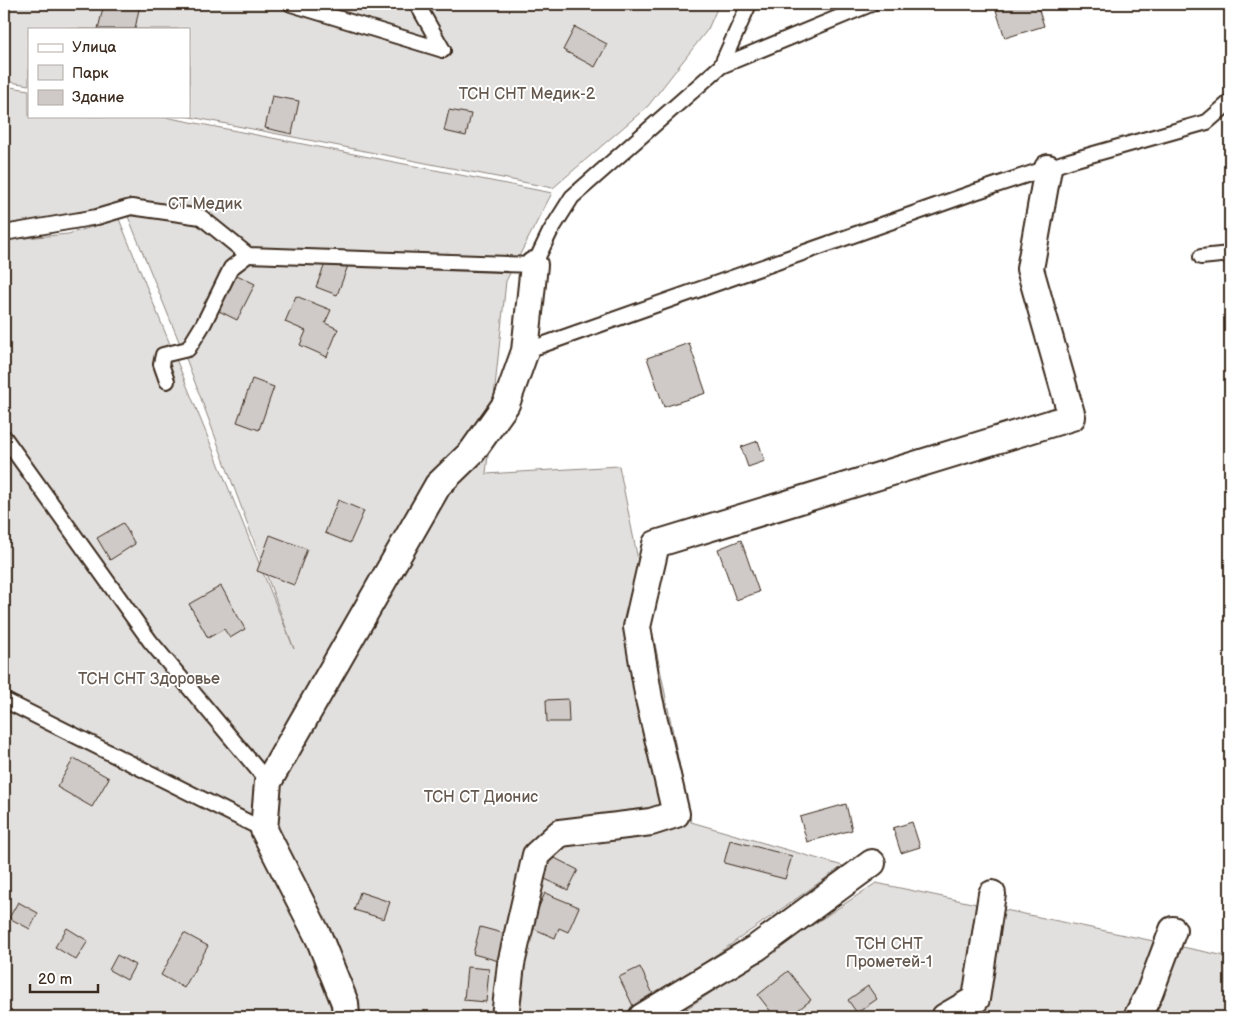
<svg xmlns="http://www.w3.org/2000/svg" width="1234" height="1021" viewBox="0 0 1234 1021" font-family="'Balsamiq Sans',sans-serif">
  <style>
    .green { fill: #e2e0de; stroke: #8e857e }
    .building { fill: #cfcac7; stroke: #3b2a1e }
    .lines { fill: none; stroke-linecap: round; stroke-linejoin: round }
    .service-casing { stroke: #3b2a1e; stroke-width: 18 }
    .minor-casing { stroke: #3b2a1e; stroke-width: 30 }
    .service { stroke: #fff; stroke-width: 14 }
    .minor { stroke: #fff; stroke-width: 26 }
    .labels { text-anchor: middle; stroke-width: 4; stroke-linejoin: round; paint-order: stroke }
    .park-label { font-size: 16px; fill: #65584e; stroke: #fff }
  </style>
  <rect width="100%" height="100%" fill="#fff"/>
  <filter id="ink" filterUnits="userSpaceOnUse"><feTurbulence type="fractalNoise" baseFrequency=".02" numOctaves="2"/><feDisplacementMap in="SourceGraphic" scale="10" xChannelSelector="R" yChannelSelector="G"/><feConvolveMatrix kernelMatrix="1 2 1 2 8 2 1 2 1" color-interpolation-filters="sRGB"/></filter>
  <g filter="url(#ink)">
    <g class="green">
      <path d="M 4,4 L 719,4 L 708,29 L 648,106 L 553,188 L 186,116 L 189,116 L 189,29 L 29,29 L 29,85 L 4,81 Z"/>
      <path d="M 4,86 L 29,90 L 29,116 L 160,116 L 552,193 L 506,281 L 486,474 L 619,466 L 691,822 L 843,866 L 627,1017 L 357,1017 L 359,1013 L 275,825 L 277,783 L 294,707 L 255,798 L 320,966 L 333,1017 L 4,1017 L 4,240 L 68,234 L 119,219 L 294,649 L 187,361 L 127,214 L 4,230 Z"/>
      <path d="M 876,883 L 1230,957 L 1230,1017 L 674,1017 Z"/>
    </g>
    <g class="building">
      <path d="M 104,4 L 140,4 L 135,29 L 98,29 Z"/>
      <path d="M 994,4 L 1037,4 L 1044,26 L 1005,38 Z"/>
      <path d="M 575,27 L 607,44 L 595,67 L 563,50 Z"/>
      <path d="M 272,96 L 299,101 L 292,134 L 265,128 Z"/>
      <path d="M 449,110 L 471,114 L 466,136 L 444,131 Z"/>
      <path d="M 349,263 L 337,295 L 316,287 L 325,264 Z"/>
      <path d="M 235,274 L 255,284 L 237,320 L 217,310 Z"/>
      <path d="M 296,296 L 331,310 L 325,323 L 338,329 L 327,357 L 300,345 L 306,331 L 285,322 Z"/>
      <path d="M 689,343 L 706,393 L 664,407 L 647,358 Z"/>
      <path d="M 252,379 L 274,387 L 259,430 L 237,422 Z"/>
      <path d="M 758,441 L 765,461 L 748,467 L 741,447 Z"/>
      <path d="M 338,500 L 364,511 L 350,543 L 325,533 Z"/>
      <path d="M 123,523 L 135,544 L 110,560 L 97,538 Z"/>
      <path d="M 270,535 L 307,549 L 294,585 L 257,571 Z"/>
      <path d="M 741,540 L 759,592 L 736,600 L 718,549 Z"/>
      <path d="M 221,586 L 245,629 L 230,638 L 224,629 L 208,638 L 189,604 Z"/>
      <path d="M 568,699 L 569,722 L 547,722 L 546,700 Z"/>
      <path d="M 74,758 L 109,778 L 92,807 L 57,787 Z"/>
      <path d="M 846,804 L 852,830 L 807,842 L 800,817 Z"/>
      <path d="M 912,822 L 920,847 L 901,853 L 893,828 Z"/>
      <path d="M 730,840 L 792,856 L 785,879 L 724,863 Z"/>
      <path d="M 551,856 L 578,870 L 568,890 L 541,877 Z"/>
      <path d="M 360,892 L 390,902 L 384,919 L 354,910 Z"/>
      <path d="M 545,893 L 579,907 L 568,932 L 559,928 L 555,938 L 530,927 Z"/>
      <path d="M 18,902 L 38,913 L 30,929 L 9,918 Z"/>
      <path d="M 480,927 L 506,934 L 499,961 L 473,954 Z"/>
      <path d="M 67,928 L 88,941 L 76,960 L 55,947 Z"/>
      <path d="M 184,933 L 208,946 L 184,988 L 161,975 Z"/>
      <path d="M 117,955 L 135,965 L 127,980 L 109,970 Z"/>
      <path d="M 467,967 L 489,969 L 486,1002 L 464,1000 Z"/>
      <path d="M 640,967 L 654,996 L 633,1006 L 619,977 Z"/>
      <path d="M 788,971 L 811,1000 L 789,1017 L 775,1017 L 758,995 Z"/>
      <path d="M 868,986 L 877,999 L 857,1013 L 848,1000 Z"/>
      <path d="M 684,1004 L 692,1017 L 663,1017 Z"/>
    </g>
    <g class="lines">
      <g class="service-casing">
        <g id="service">
          <path d="M 291,4 L 443,50"/>
          <path d="M 417,4 L 443,50"/>
          <path d="M 721,66 L 871,4"/>
          <path d="M 4,233 L 97,217 L 131,207 L 201,217 L 248,255 L 534,265 L 550,232 L 572,197 L 721,66 L 749,4"/>
          <path d="M 1201,257 L 1230,254"/>
          <path d="M 525,351 L 975,192 L 1069,161 L 1207,122 L 1230,102"/>
          <path d="M 167,381 L 161,364 L 163,355 L 188,349 L 204,323 L 231,268 L 248,255"/>
          <path d="M 4,437 L 150,641 L 268,782"/>
          <path d="M 4,700 L 264,830"/>
        </g>
      </g>
      <g class="minor-casing">
        <g id="minor">
          <path d="M 346,1017 L 345,1003 L 319,938 L 264,830 L 268,782 L 438,485 L 472,452 L 506,404 L 525,351 L 534,265"/>
          <path d="M 505,1017 L 511,964 L 536,855 L 560,833 L 651,822 L 676,814 L 649,699 L 637,627 L 656,544 L 1072,417 L 1030,269 L 1048,168"/>
          <path d="M 642,1017 L 756,948 L 872,863"/>
          <path d="M 945,1017 L 976,999 L 992,894"/>
          <path d="M 1137,1017 L 1149,994 L 1173,930"/>
        </g>
      </g>
      <use href="#service" class="service"/>
      <use href="#minor" class="minor"/>
    </g>
  </g>
  <g class="labels">
    <g class="park-label">
      <text x="527" y="99">ТСН СНТ Медик-2</text>
      <text x="205" y="209">СТ Медик</text>
      <text x="149" y="684">ТСН СНТ Здоровье</text>
      <text x="481" y="802">ТСН СТ Дионис</text>
      <text x="889" y="949">ТСН СНТ<tspan x="889" dy="18">Прометей-1</tspan></text>
    </g>
  </g>
  <rect width="1234" height="1021" fill="none" stroke="#fff" stroke-width="20"/>
  <rect x="10" y="10" width="1214" height="1001" fill="none" stroke="#3b2a1e" stroke-width="2" filter="url(#ink)"/>
  <rect x="28" y="28" width="162" height="90" fill="#ffffff" stroke="#b1aaa5"/>
  <rect x="38" y="44" width="25" height="8" fill="#ffffff" stroke="#b1aaa5"/>
  <text x="72" y="52" font-size="15" fill="#3b2a1e">Улица</text>
  <rect x="38" y="65" width="25" height="15" fill="#e2e0de" stroke="#b1aaa5"/>
  <text x="72" y="78" font-size="15" fill="#3b2a1e">Парк</text>
  <rect x="38" y="90" width="25" height="15" fill="#cfcac7" stroke="#b1aaa5"/>
  <text x="72" y="102" font-size="15" fill="#3b2a1e">Здание</text>
  <path d="M30 984v8h68v-8" fill="none" stroke="#3b2a1e" stroke-width="2.5"/>
  <text x="38" y="984" font-size="15" fill="#3b2a1e" stroke="#ffffff" stroke-width="4" paint-order="stroke">20 m</text>
</svg>
